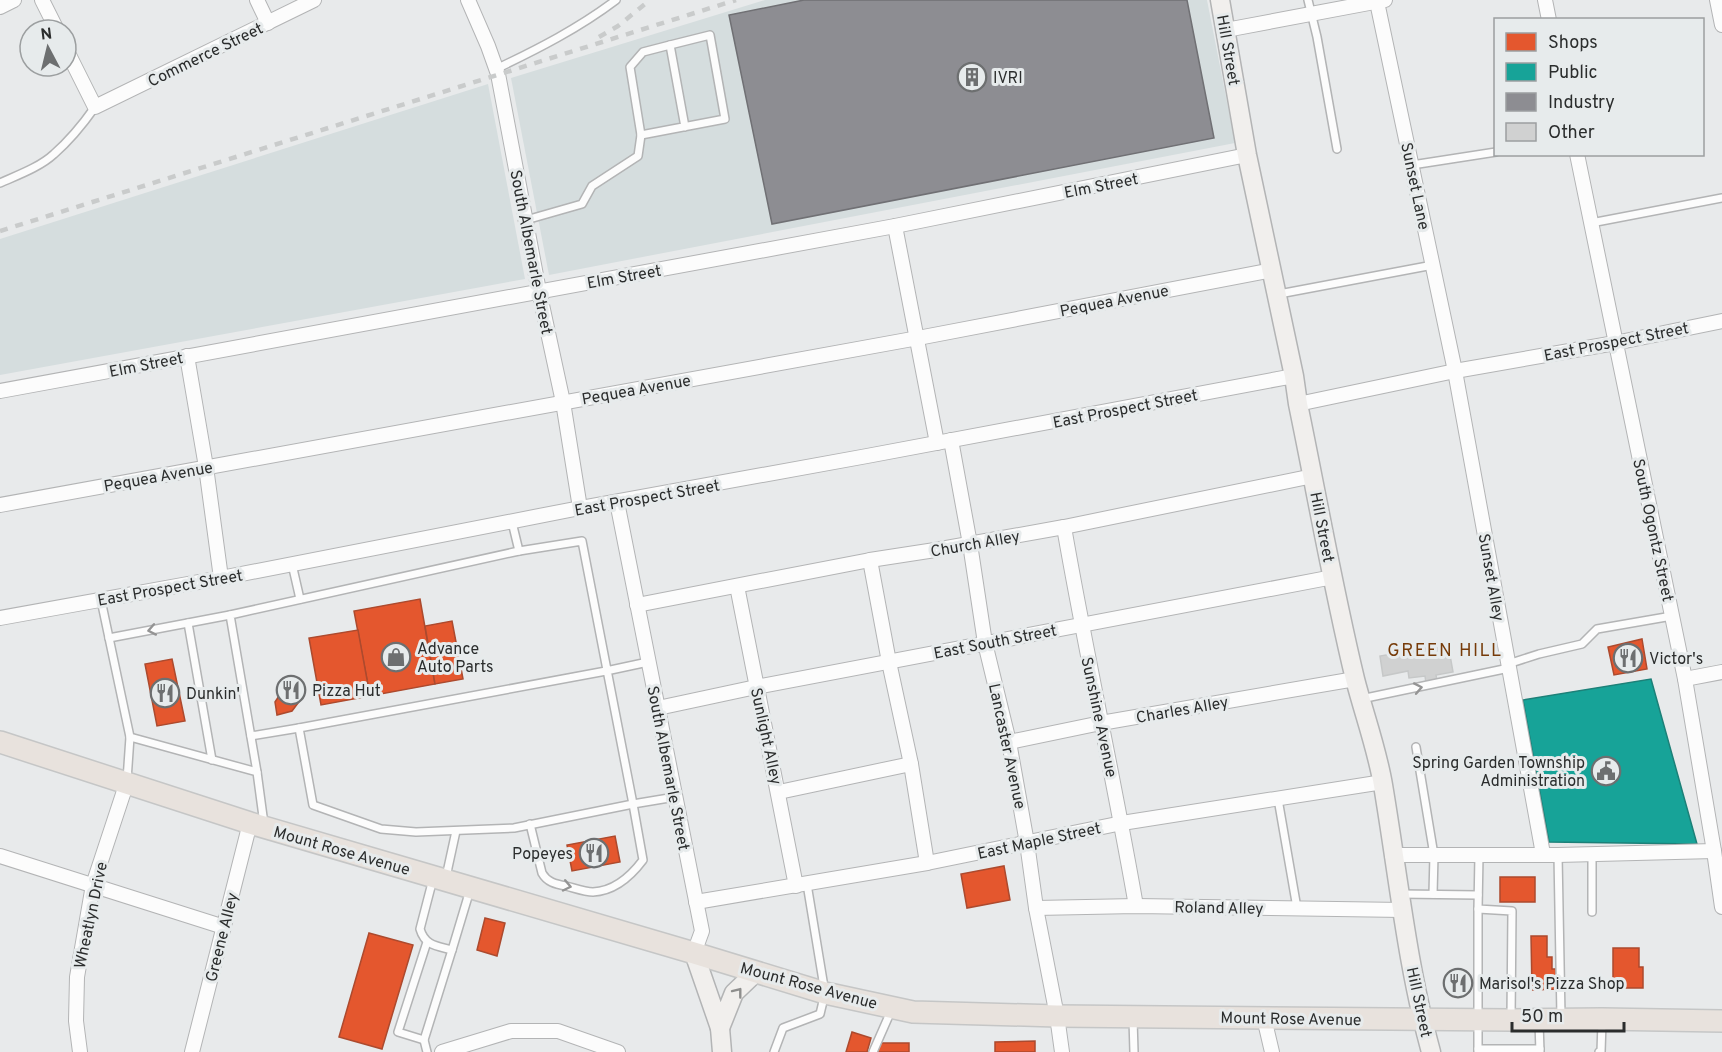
<svg xmlns="http://www.w3.org/2000/svg" width="1722" height="1052" viewBox="0 0 1722 1052" font-family="Overpass,sans-serif">
  <style>
    .built { fill: #d5ddde }
    .shops { fill: #e4572e; stroke: #ac4a2e; stroke-width: 1.5 }
    .public { fill: #17a398; stroke: #1d8078; stroke-width: 1.5 }
    .industry { fill: #8d8d92; stroke: #707074; stroke-width: 1.5 }
    .building { fill: #d0d1d1; stroke: #c6c8c8; stroke-width: 1.5 }
    .lines { fill: none; stroke-linecap: round; stroke-linejoin: round }
    .lane-casing { stroke: #b3b4b5; stroke-width: 10 }
    .street-casing { stroke: #b3b4b5; stroke-width: 16 }
    .secondary-casing { stroke: #b3b4b5; stroke-width: 21 }
    .primary-casing { stroke: #c5c6c6; stroke-width: 24 }
    .lane { stroke: #fcfcfc; stroke-width: 7 }
    .street { stroke: #fcfcfc; stroke-width: 14 }
    .secondary { stroke: #f1efed; stroke-width: 18 }
    .primary { stroke: #e8e2dd; stroke-width: 21 }
    .rail { stroke: #c9cbcb; stroke-width: 4.5; stroke-dasharray: 8 8; stroke-linecap: butt }
    .oneway { stroke: #949494 }
    .oneway2 { stroke: #8e8e8d }
    .labels { text-anchor: middle; stroke-width: 6; stroke-linejoin: round; paint-order: stroke }
    .street-label { font-size: 16px; fill: #2b2d2d; stroke: #e7ebec }
    .poi-label { font-size: 16px; fill: #2b2d2d; stroke: #e7ebec; text-anchor: start }
    .neighbourhood-label { font-size: 18px; letter-spacing: 1.5px; fill: #763b09; stroke: #e7ebec }
  </style>
  <rect width="100%" height="100%" fill="#e8eaeb"/>
  <g class="built">
    <path d="M 765,0 L 1207,0 L 1235,143 L 549,275 L 511,78 Z"/>
    <path d="M 488,84 L 525,279 L 0,375 L 0,239 Z"/>
  </g>
  <g class="shops">
    <path d="M 420,599 L 435,684 L 370,696 L 354,611 Z"/>
    <path d="M 452,621 L 463,679 L 435,684 L 425,626 Z"/>
    <path d="M 358,630 L 370,696 L 321,705 L 309,638 Z"/>
    <path d="M 1642,639 L 1647,669 L 1614,675 L 1608,647 Z"/>
    <path d="M 172,659 L 185,721 L 157,726 L 145,664 Z"/>
    <path d="M 297,679 L 301,699 L 292,711 L 277,715 L 275,702 L 289,681 Z"/>
    <path d="M 615,836 L 620,862 L 572,871 L 567,845 Z"/>
    <path d="M 1004,866 L 1010,900 L 967,908 L 961,874 Z"/>
    <rect x="1500" y="877" width="35" height="25"/>
    <path d="M 485,918 L 505,923 L 497,956 L 477,950 Z"/>
    <path d="M 369,933 L 413,945 L 382,1049 L 339,1037 Z"/>
    <path d="M 1531,936 L 1547,936 L 1547,957 L 1552,957 L 1552,969 L 1558,969 L 1558,989 L 1532,990 Z"/>
    <path d="M 1613,948 L 1639,948 L 1639,967 L 1643,967 L 1643,988 L 1613,988 Z"/>
    <path d="M 852,1032 L 871,1038 L 867,1052 L 846,1052 Z"/>
    <path d="M 1035,1041 L 1035,1052 L 995,1052 L 995,1042 Z"/>
    <rect x="877" y="1043" width="32" height="9"/>
  </g>
  <path class="public" d="M 1651,679 L 1697,844 L 1549,842 L 1523,700 Z"/>
  <path class="industry" d="M 804,0 L 1187,0 L 1214,138 L 772,224 L 729,15 Z"/>
  <path class="building" d="M 1448,644 L 1453,672 L 1436,675 L 1437,681 L 1426,683 L 1425,676 L 1409,678 L 1408,671 L 1383,676 L 1380,656 Z"/>
  <g class="lines">
    <g class="lane-casing">
      <g id="lane">
        <path d="M 1308,0 L 1317,37 L 1337,149"/>
        <path d="M 496,69 C 538,49 579,28 616,0"/>
        <path d="M 641,135 L 725,119 L 710,35 L 670,45 L 685,127"/>
        <path d="M 1412,165 L 1496,152"/>
        <path d="M 0,183 C 18,175 40,167 54,154 C 70,140 83,124 95,107"/>
        <path d="M 526,220 L 582,204 L 592,186 L 638,156 L 641,135 L 630,67 L 643,52 L 670,45"/>
        <path d="M 1591,223 L 1722,198"/>
        <path d="M 1279,294 L 1433,265"/>
        <path d="M 512,522 L 519,551 L 582,541 L 633,804 L 514,828 L 416,832 L 381,829 L 313,805 L 299,728 L 606,671 L 648,662"/>
        <path d="M 292,564 L 300,599"/>
        <path d="M 101,600 L 130,737 L 127,780"/>
        <path d="M 188,623 L 212,760"/>
        <path d="M 109,638 L 230,615"/>
        <path d="M 1508,664 L 1539,654 L 1582,644 L 1597,629 L 1672,616"/>
        <path d="M 1361,699 L 1509,668"/>
        <path d="M 251,736 L 299,728"/>
        <path d="M 130,737 L 257,772 L 264,824"/>
        <path d="M 1416,747 L 1434,855 L 1433,894"/>
        <path d="M 257,772 L 230,615 L 519,551"/>
        <path d="M 1278,799 L 1297,908"/>
        <path d="M 530,824 L 542,873 C 547,882 555,884 566,886 C 574,888 585,892 593,892 C 615,891 631,876 643,860 L 633,804 L 675,797"/>
        <path d="M 1479,855 L 1478,909 L 1512,911 L 1511,1018"/>
        <path d="M 1558,855 L 1561,1017"/>
        <path d="M 446,877 L 456,831"/>
        <path d="M 433,879 L 420,929 C 425,946 437,946 452,950 L 470,890"/>
        <path d="M 1400,894 L 1478,895"/>
        <path d="M 1592,912 L 1592,854"/>
        <path d="M 1133,1019 L 1134,1052"/>
        <path d="M 1539,1022 L 1540,1052"/>
        <path d="M 424,1040 L 398,1032 L 427,942"/>
        <path d="M 1478,1049 L 1540,1049"/>
        <path d="M 427,1052 L 424,1040 L 452,950"/>
        <path d="M 774,1052 L 783,1028 L 820,1014 L 825,993 L 807,884"/>
        <path d="M 873,1052 L 891,1011"/>
        <path d="M 1478,1052 L 1478,909"/>
        <path d="M 1599,1052 L 1601,1052 L 1602,1022"/>
      </g>
    </g>
    <g class="street-casing">
      <g id="street">
        <path d="M 42,0 L 57,30"/>
        <path d="M 257,0 L 268,23"/>
        <path d="M 468,0 L 488,46 L 498,74 L 539,291 L 563,402 L 580,508"/>
        <path d="M 1545,0 L 1549,20"/>
        <path d="M 1717,0 L 1722,25"/>
        <path d="M 1377,2 L 1455,371 L 1543,854"/>
        <path d="M 0,7 L 14,0"/>
        <path d="M 1226,30 L 1385,0"/>
        <path d="M 66,49 L 95,107 L 314,0"/>
        <path d="M 1577,154 L 1685,679 L 1714,851 L 1722,907"/>
        <path d="M 895,226 L 937,443"/>
        <path d="M 187,356 L 206,467 L 221,578"/>
        <path d="M 0,391 L 895,226 L 1247,155"/>
        <path d="M 1298,404 L 1455,371 L 1615,343 L 1722,321"/>
        <path d="M 951,440 L 970,544 L 985,643 L 1009,742 L 1027,843 L 1036,908 L 1057,1016 L 1062,1052"/>
        <path d="M 617,502 L 702,931 L 694,953"/>
        <path d="M 0,505 L 918,338 L 1272,270"/>
        <path d="M 1064,527 C 1086,654 1114,779 1136,906"/>
        <path d="M 870,560 L 889,662 L 911,764 L 927,863"/>
        <path d="M 737,586 L 796,886"/>
        <path d="M 637,605 L 870,560 L 935,550 L 1064,527 L 1313,476"/>
        <path d="M 0,618 L 221,578 L 580,508 L 867,456 L 1294,376"/>
        <path d="M 1685,679 L 1722,672"/>
        <path d="M 658,708 L 756,687 L 1333,577"/>
        <path d="M 1009,742 L 1101,723 L 1355,679"/>
        <path d="M 779,792 L 911,764"/>
        <path d="M 1392,855 L 1558,855 L 1714,851"/>
        <path d="M 0,856 L 224,927"/>
        <path d="M 696,902 L 927,863 L 1122,823 L 1383,782"/>
        <path d="M 1036,908 L 1136,906 L 1403,910"/>
        <path d="M 1264,1018 L 1272,1052"/>
        <path d="M 80,1052 L 76,1021 L 77,977 L 93,885 L 127,782"/>
        <path d="M 192,1052 L 250,823"/>
        <path d="M 442,1052 L 511,1031 L 558,1031 L 618,1052"/>
      </g>
    </g>
    <g class="secondary-casing">
      <g id="secondary">
        <path d="M 1220,0 L 1247,155 L 1294,376 L 1298,404 C 1317,496 1333,588 1355,679 C 1364,714 1377,749 1383,785 C 1398,874 1407,965 1431,1052"/>
        <path d="M 694,953 L 720,1028 L 734,993 L 756,972"/>
        <path d="M 720,1028 L 722,1052"/>
      </g>
    </g>
    <g class="primary-casing">
      <path id="primary" d="M 0,742 L 250,823 L 694,953 L 825,993 L 913,1012 L 1057,1016 L 1511,1020 L 1602,1019 L 1722,1021"/>
    </g>
    <use href="#lane" class="lane"/>
    <use href="#street" class="street"/>
    <use href="#secondary" class="secondary"/>
    <use href="#primary" class="primary"/>
    <g class="rail">
      <path d="M 599,37 L 618,26 L 650,0"/>
      <path d="M 0,231 L 736,0"/>
    </g>
  </g>
  <defs><path id="oneway-chevron" d="M-2-3.5L2.5 0L-2 3.5" fill="none" stroke-width="1.6" stroke-linecap="round" stroke-linejoin="round" transform="scale(1.5)"/></defs>
  <g class="oneway">
    <use href="#oneway-chevron" transform="translate(152 630) rotate(169)"/>
    <use href="#oneway-chevron" transform="translate(1418 688) rotate(-11)"/>
    <use href="#oneway-chevron" transform="translate(567 886) rotate(12)"/>
  </g>
  <use class="oneway2" href="#oneway-chevron" transform="translate(738 992) rotate(-52)"/>
  <defs>
    <g id="building-ring" transform="scale(1.5)"><circle r="9.5" fill="#e7ebec" stroke="#6d6f70" stroke-width="1.5"/><path d="M-4-6H4V6H1V3H-1V6H-4ZM-2.5-4.3h1.7v1.8h-1.7ZM.8-4.3h1.7v1.8H.8ZM-2.5-1h1.7V.8h-1.7ZM.8-1h1.7V.8H.8Z" fill="#6d6f70"/></g>
    <g id="shop-ring" transform="scale(1.5)"><circle r="9.5" fill="#e7ebec" stroke="#6d6f70" stroke-width="1.5"/><path d="M-5-2.5h2.3a2.7 3.5 0 0 1 5.4 0H5L5.5 6h-11ZM-1.5-2.5h3a1.5 2.3 0 0 0-3 0Z" fill="#6d6f70"/></g>
    <g id="restaurant-ring" transform="scale(1.5)"><circle r="9.5" fill="#e7ebec" stroke="#6d6f70" stroke-width="1.5"/><path d="M-5-6h1v4h1v-4h1v4h1v-4h1v5L-1.5 .5V6h-2V.5L-5-1ZM5-6V6H3V1.5H1.5Q1.5-4 5-6Z" fill="#6d6f70"/></g>
    <g id="civic-ring" transform="scale(1.5)"><circle r="9.5" fill="#e7ebec" stroke="#6d6f70" stroke-width="1.5"/><path d="M-.6-6.5H3V-4.5H.6V-3L4-1V1h2V6H-6V1h2V-1L-.6-3ZM-1.2 2.5V6h2.4V2.5Z" fill="#6d6f70"/></g>
  </defs>
  <g fill-rule="evenodd">
    <use href="#building-ring" x="972" y="77"/>
    <use href="#shop-ring" x="396" y="657"/>
    <use href="#restaurant-ring" x="1628" y="658"/>
    <use href="#restaurant-ring" x="291" y="690"/>
    <use href="#restaurant-ring" x="165" y="693"/>
    <use href="#civic-ring" x="1606" y="771"/>
    <use href="#restaurant-ring" x="594" y="853"/>
    <use href="#restaurant-ring" x="1458" y="983"/>
  </g>
  <g class="labels">
    <g class="street-label">
      <text transform="translate(1229 50) rotate(80)" y="6">Hill Street</text>
      <text transform="translate(205 54) rotate(-26)" y="6">Commerce Street</text>
      <text transform="translate(1101 185) rotate(-11)" y="6">Elm Street</text>
      <text transform="translate(1416 186) rotate(78)" y="6">Sunset Lane</text>
      <text transform="translate(532 252) rotate(79)" y="6">South Albemarle Street</text>
      <text transform="translate(624 276) rotate(-10)" y="6">Elm Street</text>
      <text transform="translate(1114 300) rotate(-11)" y="6">Pequea Avenue</text>
      <text transform="translate(1616 341) rotate(-11)" y="6">East Prospect Street</text>
      <text transform="translate(146 364) rotate(-11)" y="6">Elm Street</text>
      <text transform="translate(636 389) rotate(-10)" y="6">Pequea Avenue</text>
      <text transform="translate(1125 408) rotate(-11)" y="6">East Prospect Street</text>
      <text transform="translate(158 476) rotate(-10)" y="6">Pequea Avenue</text>
      <text transform="translate(647 497) rotate(-10)" y="6">East Prospect Street</text>
      <text transform="translate(1323 527) rotate(79)" y="6">Hill Street</text>
      <text transform="translate(1654 530) rotate(78)" y="6">South Ogontz Street</text>
      <text transform="translate(975 543) rotate(-10)" y="6">Church Alley</text>
      <text transform="translate(1492 577) rotate(80)" y="6">Sunset Alley</text>
      <text transform="translate(170 587) rotate(-10)" y="6">East Prospect Street</text>
      <text transform="translate(995 641) rotate(-11)" y="6">East South Street</text>
      <text transform="translate(1182 709) rotate(-10)" y="6">Charles Alley</text>
      <text transform="translate(1100 717) rotate(78)" y="6">Sunshine Avenue</text>
      <text transform="translate(767 736) rotate(78)" y="6">Sunlight Alley</text>
      <text transform="translate(1008 746) rotate(78)" y="6">Lancaster Avenue</text>
      <text transform="translate(669 768) rotate(79)" y="6">South Albemarle Street</text>
      <text transform="translate(1039 840) rotate(-12)" y="6">East Maple Street</text>
      <text transform="translate(342 850) rotate(16)" y="6">Mount Rose Avenue</text>
      <text transform="translate(1219 907) rotate(1)" y="6">Roland Alley</text>
      <text transform="translate(90 915) rotate(-78)" y="6">Wheatlyn Drive</text>
      <text transform="translate(221 937) rotate(-76)" y="6">Greene Alley</text>
      <text transform="translate(809 985) rotate(15)" y="6">Mount Rose Avenue</text>
      <text transform="translate(1420 1002) rotate(78)" y="6">Hill Street</text>
      <text transform="translate(1291 1018) rotate(1)" y="6">Mount Rose Avenue</text>
    </g>
    <g class="poi-label">
      <text x="993" y="83">IVRI</text>
      <text x="417" y="654">Advance<tspan x="417" dy="18">Auto Parts</tspan></text>
      <text x="1649" y="664">Victor's</text>
      <text x="312" y="696">Pizza Hut</text>
      <text x="186" y="699">Dunkin'</text>
      <text x="1585" y="768" text-anchor="end">Spring Garden Township<tspan x="1585" dy="18">Administration</tspan></text>
      <text x="573" y="859" text-anchor="end">Popeyes</text>
      <text x="1479" y="989">Marisol's Pizza Shop</text>
    </g>
    <g class="neighbourhood-label">
      <text x="1445" y="656">GREEN HILL</text>
    </g>
  </g>
  <rect x="1494" y="18" width="210" height="138" fill="#e7ebec" stroke="#9c9fa0" stroke-width="1.5"/>
  <rect x="1506" y="33" width="30" height="18" fill="#e4572e" stroke="#9c9fa0" stroke-width="1.5"/>
  <text x="1548" y="48" font-size="18" fill="#2b2d2d">Shops</text>
  <rect x="1506" y="63" width="30" height="18" fill="#17a398" stroke="#9c9fa0" stroke-width="1.5"/>
  <text x="1548" y="78" font-size="18" fill="#2b2d2d">Public</text>
  <rect x="1506" y="93" width="30" height="18" fill="#8d8d92" stroke="#9c9fa0" stroke-width="1.5"/>
  <text x="1548" y="108" font-size="18" fill="#2b2d2d">Industry</text>
  <rect x="1506" y="123" width="30" height="18" fill="#d0d1d1" stroke="#9c9fa0" stroke-width="1.5"/>
  <text x="1548" y="138" font-size="18" fill="#2b2d2d">Other</text>
  <g transform="translate(48 48) rotate(353)"><circle r="28" fill="#e7ebec" stroke="#9c9fa0" stroke-width="1.5"/>
  <path d="M0-4.5L10 22L0 15L-10 22Z" fill="#6d6f70"/>
  <text y="-9" font-size="16" font-weight="bold" text-anchor="middle" fill="#2b2d2d">N</text>
  </g>
  <path d="M1512 1022v9h112v-9" fill="none" stroke="#2b2d2d" stroke-width="3"/>
  <text x="1521" y="1022" font-size="18" fill="#2b2d2d" stroke="#e7ebec" stroke-width="4.5" paint-order="stroke">50 m</text>
</svg>
